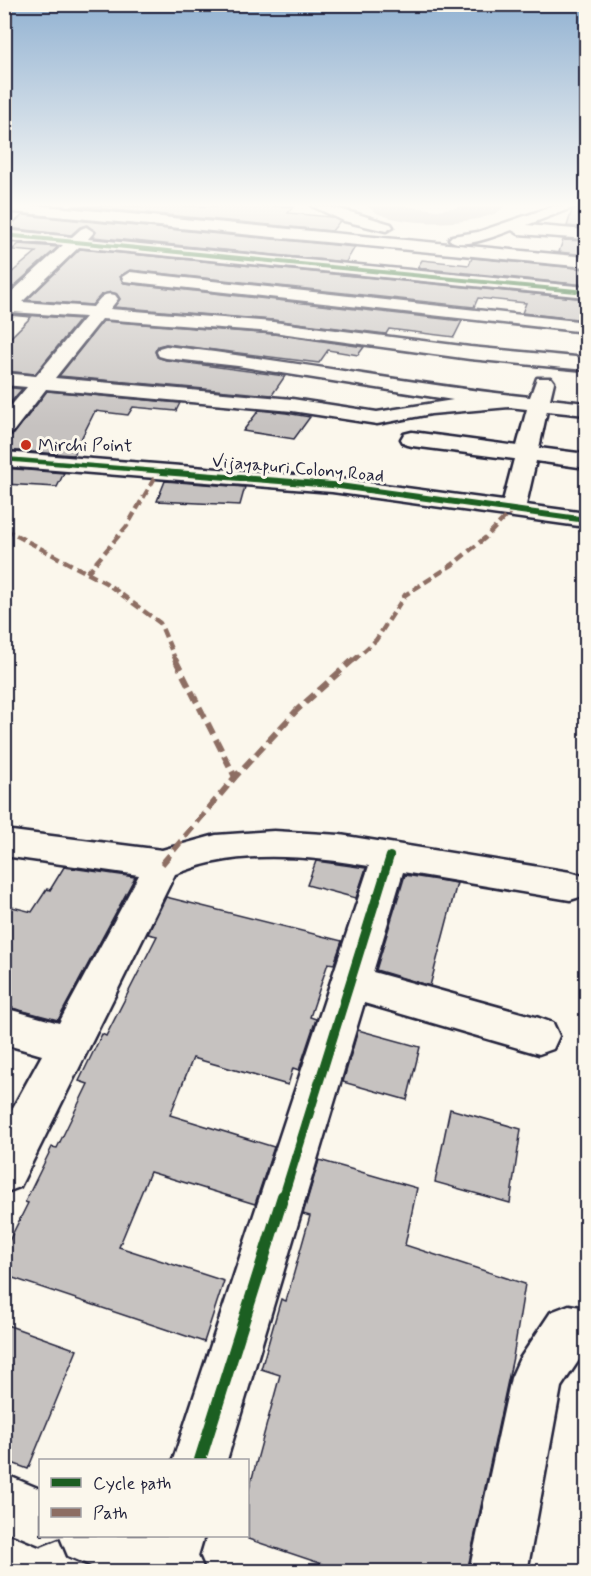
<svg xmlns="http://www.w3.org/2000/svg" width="591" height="1576" viewBox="0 0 591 1576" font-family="Mynerve,sans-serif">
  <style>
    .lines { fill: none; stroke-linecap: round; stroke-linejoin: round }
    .river { fill: #b1aeb0; fill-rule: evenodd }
    .building { fill: #c6c2c0; stroke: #22223b; stroke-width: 1.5 }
    .minor-casing { stroke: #22223b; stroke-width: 5 }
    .minor { fill: #fbf7ec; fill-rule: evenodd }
    .quiet-far2 { stroke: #8d6e63; stroke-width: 4; stroke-dasharray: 8 4; stroke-linecap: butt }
    .quiet-far1 { stroke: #8d6e63; stroke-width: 4.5; stroke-dasharray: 9 4.5; stroke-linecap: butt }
    .quiet { stroke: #8d6e63; stroke-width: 6; stroke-dasharray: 12 6; stroke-linecap: butt }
    .cycleway-far5-casing { stroke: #fbf7ec; stroke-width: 5 }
    .cycleway-far4-casing { stroke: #fbf7ec; stroke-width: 7 }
    .cycleway-far3-casing { stroke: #fbf7ec; stroke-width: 9 }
    .cycleway-far2-casing { stroke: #fbf7ec; stroke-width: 11 }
    .cycleway-far1-casing { stroke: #fbf7ec; stroke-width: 13 }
    .cycleway-casing { stroke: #fbf7ec; stroke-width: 16 }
    .cycleway-far5 { stroke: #1b5e20; stroke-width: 4 }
    .cycleway-far4 { stroke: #1b5e20; stroke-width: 4.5 }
    .cycleway-far3 { stroke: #1b5e20; stroke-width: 6 }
    .cycleway-far2 { stroke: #1b5e20; stroke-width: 8 }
    .cycleway-far1 { stroke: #1b5e20; stroke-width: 9 }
    .cycleway { stroke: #1b5e20; stroke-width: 12 }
    .poi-dot { fill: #c8321e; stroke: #fbf7ec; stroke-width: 2 }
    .labels { text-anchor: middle; stroke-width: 6; stroke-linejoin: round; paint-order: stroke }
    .far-poi-label { font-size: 18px; fill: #22223b; stroke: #fbf7ec; text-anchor: start }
    .far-street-label { font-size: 18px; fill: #22223b; stroke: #fbf7ec }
  </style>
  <rect width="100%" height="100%" fill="#fbf7ec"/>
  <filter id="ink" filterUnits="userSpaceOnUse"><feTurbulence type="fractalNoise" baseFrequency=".0167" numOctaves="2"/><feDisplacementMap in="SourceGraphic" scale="12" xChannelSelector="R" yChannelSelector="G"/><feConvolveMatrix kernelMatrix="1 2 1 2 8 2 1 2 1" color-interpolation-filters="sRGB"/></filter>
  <g filter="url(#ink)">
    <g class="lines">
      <path class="river" d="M 368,206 L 406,206 L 437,210 L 466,206 L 505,206 C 490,228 383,228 368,206 Z"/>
    </g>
    <g class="building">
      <path d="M 73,206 L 294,206 L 288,213 L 331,217 L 340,221 L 332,231 Z"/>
      <path d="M 579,206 L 586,206 L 586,228 L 567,226 L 572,210 Z"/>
      <path d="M 23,215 L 355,247 L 346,262 L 93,237 L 96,232 L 87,225 L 80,227 L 71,235 L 7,228 Z"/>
      <path d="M 563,240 L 586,241 L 586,255 L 559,252 Z"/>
      <path d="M 19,244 L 58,247 L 4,295 L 4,279 L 36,252 L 12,250 Z"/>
      <path d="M 80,249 L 586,299 L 586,320 L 522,313 L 526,303 L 478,298 L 474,307 L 130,270 L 120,276 L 124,283 L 462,321 L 454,337 L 389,329 L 386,334 L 273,320 L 114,307 L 120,299 L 117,294 L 111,292 L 101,295 L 92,305 L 27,300 Z"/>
      <path d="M 472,258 L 586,269 L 586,285 L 417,268 L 422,260 L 469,265 Z"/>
      <path d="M 9,315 L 11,314 L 80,319 L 35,374 L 4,371 L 4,344 L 31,317 Z"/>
      <path d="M 103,321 L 273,334 L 364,347 L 358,355 L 328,350 L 319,363 L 166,344 L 158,346 L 155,351 L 157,357 L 166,360 L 285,376 L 272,395 L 59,376 Z"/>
      <path d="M 4,387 L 22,389 L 4,410 Z"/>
      <path d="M 47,391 L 180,403 L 176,411 L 133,407 L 128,415 L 95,411 L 73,455 L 4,450 L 4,436 L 14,434 Z"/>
      <path d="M 259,410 L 286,413 L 310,417 L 294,439 L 243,431 Z"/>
      <path d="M 4,468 L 64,473 L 57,487 L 4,484 Z"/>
      <path d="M 165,481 L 245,487 L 240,505 L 157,501 Z"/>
      <path d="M 316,861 L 366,868 L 356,898 L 307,885 Z"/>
      <path d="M 64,867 L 135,877 L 58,1020 L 4,1006 L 4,905 L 32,912 L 47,889 L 50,890 Z"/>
      <path d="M 405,875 L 457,883 L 430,986 L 376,970 Z"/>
      <path d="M 166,897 L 342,941 L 334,964 L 328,963 L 310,1017 L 316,1019 L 299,1070 L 293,1068 L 288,1085 L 193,1058 L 170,1115 L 274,1147 L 255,1204 L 150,1172 L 119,1247 L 224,1281 L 204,1342 L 4,1275 L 4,1251 L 28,1203 L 25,1202 L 52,1147 L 57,1148 L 88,1084 L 79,1081 L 102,1034 L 106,1036 L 157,936 L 148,934 Z"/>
      <path d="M 358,1030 L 420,1047 L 407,1100 L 343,1082 Z"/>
      <path d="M 450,1109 L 521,1129 L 510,1203 L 435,1182 Z"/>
      <path d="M 319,1160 L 417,1188 L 405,1245 L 525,1284 L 513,1357 L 467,1572 L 346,1572 L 248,1539 L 248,1493 L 280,1375 L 261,1369 L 281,1299 L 286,1301 L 310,1216 L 303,1214 Z"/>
      <path d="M 4,1324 L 77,1350 L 28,1469 L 4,1460 Z"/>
    </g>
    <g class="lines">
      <g class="minor-casing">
        <g id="minor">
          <path d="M 4,206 L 44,206 L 586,257 L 586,267 L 4,211 Z"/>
          <path d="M 312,206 C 339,206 365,217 391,224 L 393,227 L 386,231 L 344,221 Z"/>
          <path d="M 554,206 L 577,206 L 527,225 L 586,230 L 586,239 L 519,234 L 512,230 C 498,235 460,251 449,239 L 452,236 L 478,232 Z"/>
          <path d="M 86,227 L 94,232 L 88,239 L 586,287 L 586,297 L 79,247 L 22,302 L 93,307 C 100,299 103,292 115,295 L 118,299 L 110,309 L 273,322 L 470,347 L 586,358 L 586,370 L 470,359 L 273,332 L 102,319 L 55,378 L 292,399 L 377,412 L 453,400 L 238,366 L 166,358 L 159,356 L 157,352 L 159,348 L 166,346 C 288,360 408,384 530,397 L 537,378 L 551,378 L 554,382 L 550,399 L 586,403 L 586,415 L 547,411 L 539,448 L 586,454 L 586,468 L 536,461 L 526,505 L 586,513 L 586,527 L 332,492 L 4,466 L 4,452 L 332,478 L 503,501 L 514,459 L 412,446 L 404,444 L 401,439 L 404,434 L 412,432 L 517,446 L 527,409 L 509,407 L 431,414 L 377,424 L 292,411 L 46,389 L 12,433 L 4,434 L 4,414 L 27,387 L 4,385 L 4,373 L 36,376 L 85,317 L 11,312 L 4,314 L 4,299 L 63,245 L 4,240 L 4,230 L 72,237 L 81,229 Z"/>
          <path d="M 130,272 L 586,322 L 586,332 L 124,281 L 122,277 Z"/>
          <path d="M 4,830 L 162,850 L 216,835 L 274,831 L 340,835 L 570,872 L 583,876 L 586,883 L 583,896 L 570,900 L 403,872 L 373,972 L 539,1018 L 553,1023 L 559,1036 L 553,1049 L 539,1054 L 364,1003 L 227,1460 L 173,1460 L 369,866 C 322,858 262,852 215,862 C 202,864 188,870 175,874 L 20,1187 L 4,1193 L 4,1124 L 42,1055 L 4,1044 L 4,1008 L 59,1023 L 139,875 L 4,856 Z"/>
          <path d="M 569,1305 L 586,1308 L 586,1358 L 581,1357 L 561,1387 L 527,1572 L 469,1572 L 511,1378 L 519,1360 L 551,1312 Z"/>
          <path d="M 4,1474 L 40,1489 L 40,1536 L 204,1536 L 198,1556 L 205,1572 L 105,1572 L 68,1556 L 60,1537 L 40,1545 L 4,1530 Z"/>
        </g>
      </g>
      <use href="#minor" class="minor"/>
      <path class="quiet-far2" d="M 157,473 L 158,471"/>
      <g class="quiet-far1">
        <path d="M 4,529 L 106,583 L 160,623 L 176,661"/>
        <path d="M 87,573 L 127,526 L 158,472"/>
        <path d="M 353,661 L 376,640 L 405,595 L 452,565 L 485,538 L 513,509"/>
      </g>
      <g class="quiet">
        <path d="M 175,659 L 235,777"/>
        <path d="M 162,864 L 235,777 L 297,710 L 354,659"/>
      </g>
      <g class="cycleway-far5-casing">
        <path id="cycleway-far5" d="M 4,235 L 586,292"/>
      </g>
      <g class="cycleway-far4-casing">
        <path id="cycleway-far4" d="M 4,459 L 181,473"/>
      </g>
      <g class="cycleway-far3-casing">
        <path id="cycleway-far3" d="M 162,472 L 332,485 L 586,520"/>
      </g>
      <g class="cycleway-far2-casing">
        <path id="cycleway-far2" d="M 377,898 L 390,856"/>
      </g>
      <g class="cycleway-far1-casing">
        <path id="cycleway-far1" d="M 283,1198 L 377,896"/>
      </g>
      <g class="cycleway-casing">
        <path id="cycleway" d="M 200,1460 L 283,1196"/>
      </g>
      <use href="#cycleway-far5" class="cycleway-far5"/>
      <use href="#cycleway-far4" class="cycleway-far4"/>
      <use href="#cycleway-far3" class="cycleway-far3"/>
      <use href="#cycleway-far2" class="cycleway-far2"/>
      <use href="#cycleway-far1" class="cycleway-far1"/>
      <use href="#cycleway" class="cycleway"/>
    </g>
  </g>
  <linearGradient id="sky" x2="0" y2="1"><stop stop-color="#92b2d2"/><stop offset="0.48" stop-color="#fdfbf6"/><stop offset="1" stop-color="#fdfbf6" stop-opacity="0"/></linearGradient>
  <rect width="591" height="427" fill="url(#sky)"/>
  <circle class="poi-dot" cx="26" cy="445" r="6"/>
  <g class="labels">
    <g class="far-poi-label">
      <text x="38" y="451">Mirchi Point</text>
    </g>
    <g class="far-street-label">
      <text transform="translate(298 468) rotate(5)" y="6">Vijayapuri Colony Road</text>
    </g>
  </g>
  <rect width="591" height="1576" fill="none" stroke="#fbf7ec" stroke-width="24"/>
  <rect x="12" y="12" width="567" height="1552" fill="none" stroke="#22223b" stroke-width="2" filter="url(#ink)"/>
  <rect x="39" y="1459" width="210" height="78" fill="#fbf7ec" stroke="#a4a2a5" stroke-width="1.5"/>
  <rect x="51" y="1478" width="30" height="9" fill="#1b5e20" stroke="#a4a2a5" stroke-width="1.5"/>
  <text x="93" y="1489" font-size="18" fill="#22223b">Cycle path</text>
  <rect x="51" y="1508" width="30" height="9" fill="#8d6e63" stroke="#a4a2a5" stroke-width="1.5"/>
  <text x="93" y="1519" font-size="18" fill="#22223b">Path</text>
</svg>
